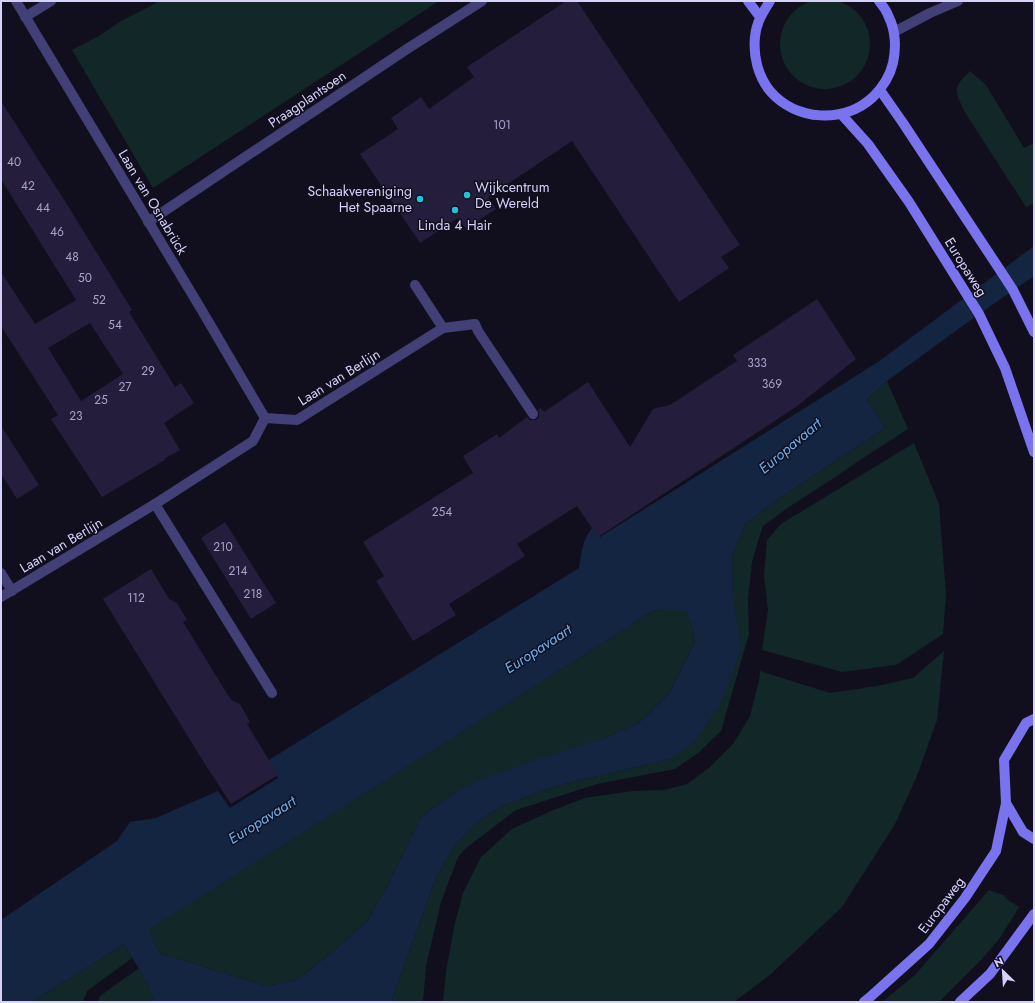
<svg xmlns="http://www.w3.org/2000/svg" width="1035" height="1003" viewBox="0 0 1035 1003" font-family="Jost,sans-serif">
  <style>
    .green { fill: #122727 }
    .water { fill: #142542; fill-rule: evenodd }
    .building { fill: #241d3c; fill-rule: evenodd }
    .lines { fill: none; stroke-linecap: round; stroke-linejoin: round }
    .street { stroke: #433f77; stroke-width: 10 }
    .secondary { stroke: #7973ee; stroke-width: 10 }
    .poi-dot { fill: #1bc3dc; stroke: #110f1e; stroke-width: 1.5 }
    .labels { text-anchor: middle; stroke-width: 3; stroke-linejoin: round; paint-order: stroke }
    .number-label { font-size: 12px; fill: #aaa4ca }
    .street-label { font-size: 14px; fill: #d6d1f9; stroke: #110f1e }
    .poi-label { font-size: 14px; fill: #d6d1f9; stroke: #110f1e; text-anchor: start }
    .water-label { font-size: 15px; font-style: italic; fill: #6baeed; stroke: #110f1e }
  </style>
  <rect width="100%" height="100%" fill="#110f1e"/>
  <g class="green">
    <circle cx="825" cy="44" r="45"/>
    <path d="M 160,1 L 439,1 L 153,188 L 72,50 L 97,37 L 121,21 Z"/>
    <path d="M 970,71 L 986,85 L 1024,148 L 1034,143 L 1034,203 L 1026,207 L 964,111 C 955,90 952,88 970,71 Z"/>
    <path d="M 887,381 L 908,429 L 860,460 L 837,476 L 789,507 L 763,526 L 758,541 L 752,562 L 748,599 L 749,634 L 721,731 L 698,753 L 675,769 L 597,784 L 516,810 L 465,849 L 458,857 L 441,902 L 426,966 L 423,1002 L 391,1002 L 436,877 L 457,842 L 481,819 L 504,805 L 560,785 L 670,759 L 733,598 L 732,557 L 745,524 L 788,492 L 885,428 L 867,399 Z"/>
    <path d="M 914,443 L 939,504 L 946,594 L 943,634 L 896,665 L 842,672 L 762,650 L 768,610 L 764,575 L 767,540 L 781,524 Z"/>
    <path d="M 659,609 L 685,609 L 693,628 L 695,642 L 669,694 L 639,723 L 605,738 L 454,793 L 421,817 L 388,884 L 368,920 L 336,949 L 297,980 L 266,986 L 159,953 L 147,930 L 611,638 L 644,616 Z"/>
    <path d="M 944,651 L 937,720 L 917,776 L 895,824 L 842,907 L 771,974 L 734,1002 L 443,1002 L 446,971 L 455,923 L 463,893 L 481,857 L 512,829 L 551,811 L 585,798 L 632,791 L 664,790 L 687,784 L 709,768 L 733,744 L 750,716 L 759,681 L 760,671 L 830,693 L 877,686 L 913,678 Z"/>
    <path d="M 989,890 L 1003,895 L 1008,900 L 1019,907 L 1000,938 L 981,960 L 939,1002 L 882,1002 L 915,975 Z"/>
    <path d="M 124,944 L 132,958 L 87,991 L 83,1002 L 32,1002 Z"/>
    <path d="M 139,968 L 148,984 L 154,1002 L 98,1002 L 100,996 Z"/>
  </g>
  <path class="water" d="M 1034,246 L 1034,276 L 979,314 L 887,381 L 867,399 L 885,428 L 788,492 L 745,524 L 732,557 L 733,598 L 741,647 L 731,678 L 719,706 L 693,744 L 670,759 L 560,785 L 504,805 L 481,819 L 457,842 L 436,877 L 391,1002 L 154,1002 L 148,984 L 124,944 L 32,1002 L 1,1002 L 1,920 L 117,841 L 130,822 L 156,818 L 218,791 L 230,808 L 278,778 L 267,761 L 579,568 C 581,553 583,538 593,527 L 600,537 L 878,362 ZM 659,609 L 685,610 L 693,628 L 695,642 L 669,694 L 639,723 L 605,738 L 544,757 L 482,779 L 454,793 L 421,817 L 388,884 L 368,920 L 336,949 L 297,980 L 266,986 L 159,953 L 148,930 L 611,638 L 644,616 Z"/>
  <g class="building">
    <path d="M 566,1 L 577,1 L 740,245 L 721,257 L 729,268 L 679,302 L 572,141 L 488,197 L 496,209 L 466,229 L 458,218 L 420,243 L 360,154 L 398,129 L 391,118 L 421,97 L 429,109 L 474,77 L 467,67 Z"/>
    <path d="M 1,101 L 39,161 L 63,198 L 132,310 L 129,312 L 175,387 L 181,383 L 194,403 L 164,423 L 180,450 L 164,459 L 165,460 L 102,497 L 51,419 L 58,415 L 1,326 L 1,272 L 35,324 L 76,300 L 1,179 ZM 90,323 L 123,374 L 81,401 L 48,348 Z"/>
    <path d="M 817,299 L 856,359 L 796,407 L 598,537 L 577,506 L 517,544 L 525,556 L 449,604 L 456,615 L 413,641 L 376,581 L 384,576 L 363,542 L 473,473 L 463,456 L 497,434 L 499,438 L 527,417 L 530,420 L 536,420 L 539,417 L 539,414 L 538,410 L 541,408 L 544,412 L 588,382 L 630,447 L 653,409 L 670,405 L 737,361 L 733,355 Z"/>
    <path d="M 1,426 L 39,485 L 17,499 L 1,474 Z"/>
    <path d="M 225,522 L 276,603 L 251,619 L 201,538 Z"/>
    <path d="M 151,569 L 169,599 L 177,603 L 187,620 L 183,622 L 231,700 L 240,704 L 250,722 L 247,724 L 278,775 L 231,804 L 205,764 L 103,599 Z"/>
  </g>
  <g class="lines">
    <g class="street">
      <path d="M 16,1 L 201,309 L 265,418"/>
      <path d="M 25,17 L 51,1"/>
      <path d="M 894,32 L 930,13 L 958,1"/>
      <path d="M 148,222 L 407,49 L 482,1"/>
      <path d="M 415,285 L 443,328"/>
      <path d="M 265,418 L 297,420 L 443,328 L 475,324 L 478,331 L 533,414"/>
      <path d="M 155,504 L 272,693"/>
      <path d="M 1,573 L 12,591"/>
      <path d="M 1,597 L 155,504 L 253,441 L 265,418"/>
    </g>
    <g class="secondary">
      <path d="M 748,1 L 760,17"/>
      <path d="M 770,1 C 763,12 756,23 755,37 C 753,56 758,76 770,91 C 796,121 844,124 873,97 C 883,87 890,76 893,63 C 896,49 896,36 891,22 C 889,18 888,14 886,11 C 884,7 881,4 879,1"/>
      <path d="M 880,90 L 903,123 L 1000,270 L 1013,290 L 1034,332"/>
      <path d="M 841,114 L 868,144 L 909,202 L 979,314 L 1005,368 L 1034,452"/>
      <path d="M 1034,719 L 1026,723 L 1004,760 L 1006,803 L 1023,832 L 1034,839"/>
      <path d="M 864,1002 L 869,998 L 929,944 L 965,898 L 996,851 L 1006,803"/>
      <path d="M 960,1002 L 990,974 L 1034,914"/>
    </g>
  </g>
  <g class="poi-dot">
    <circle cx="467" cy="195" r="4"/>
    <circle cx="420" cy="199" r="4"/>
    <circle cx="455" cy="210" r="4"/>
  </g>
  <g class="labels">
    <g class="number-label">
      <text x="502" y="129">101</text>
      <text x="14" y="166">40</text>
      <text x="28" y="190">42</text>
      <text x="43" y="212">44</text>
      <text x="57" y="236">46</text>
      <text x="72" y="261">48</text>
      <text x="85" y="282">50</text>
      <text x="99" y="304">52</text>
      <text x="115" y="329">54</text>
      <text x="757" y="367">333</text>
      <text x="148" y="375">29</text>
      <text x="772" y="388">369</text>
      <text x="125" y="391">27</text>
      <text x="101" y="404">25</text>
      <text x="76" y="420">23</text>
      <text x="442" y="516">254</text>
      <text x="223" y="551">210</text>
      <text x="238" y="575">214</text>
      <text x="253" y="598">218</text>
      <text x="136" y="602">112</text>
    </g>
    <g class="street-label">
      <text transform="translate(307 99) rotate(-34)" y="5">Praagplantsoen</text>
      <text transform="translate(153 202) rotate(59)" y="5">Laan van Osnabrück</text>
      <text transform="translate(966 267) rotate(58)" y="5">Europaweg</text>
      <text transform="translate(339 377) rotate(-32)" y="5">Laan van Berlijn</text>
      <text transform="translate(61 545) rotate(-31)" y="5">Laan van Berlijn</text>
      <text transform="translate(941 905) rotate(-53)" y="5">Europaweg</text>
    </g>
    <g class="poi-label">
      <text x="475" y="192">Wijkcentrum<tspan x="475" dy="16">De Wereld</tspan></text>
      <text x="412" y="196" text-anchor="end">Schaakvereniging<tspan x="412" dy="16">Het Spaarne</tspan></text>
      <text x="455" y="230" text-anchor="middle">Linda 4 Hair</text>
    </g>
    <g class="water-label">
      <text transform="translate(790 446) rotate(-40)" y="5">Europavaart</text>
      <text transform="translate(538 649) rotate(-33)" y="5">Europavaart</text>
      <text transform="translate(262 820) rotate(-32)" y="5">Europavaart</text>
    </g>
  </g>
  <rect width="1035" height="1003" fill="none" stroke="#d6d1f9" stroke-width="4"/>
  <g transform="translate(1003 971) rotate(335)" stroke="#110f1e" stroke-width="3" paint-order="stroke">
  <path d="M0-3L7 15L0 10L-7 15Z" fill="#d6d1f9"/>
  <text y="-6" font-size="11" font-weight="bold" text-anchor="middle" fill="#d6d1f9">N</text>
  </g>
</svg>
